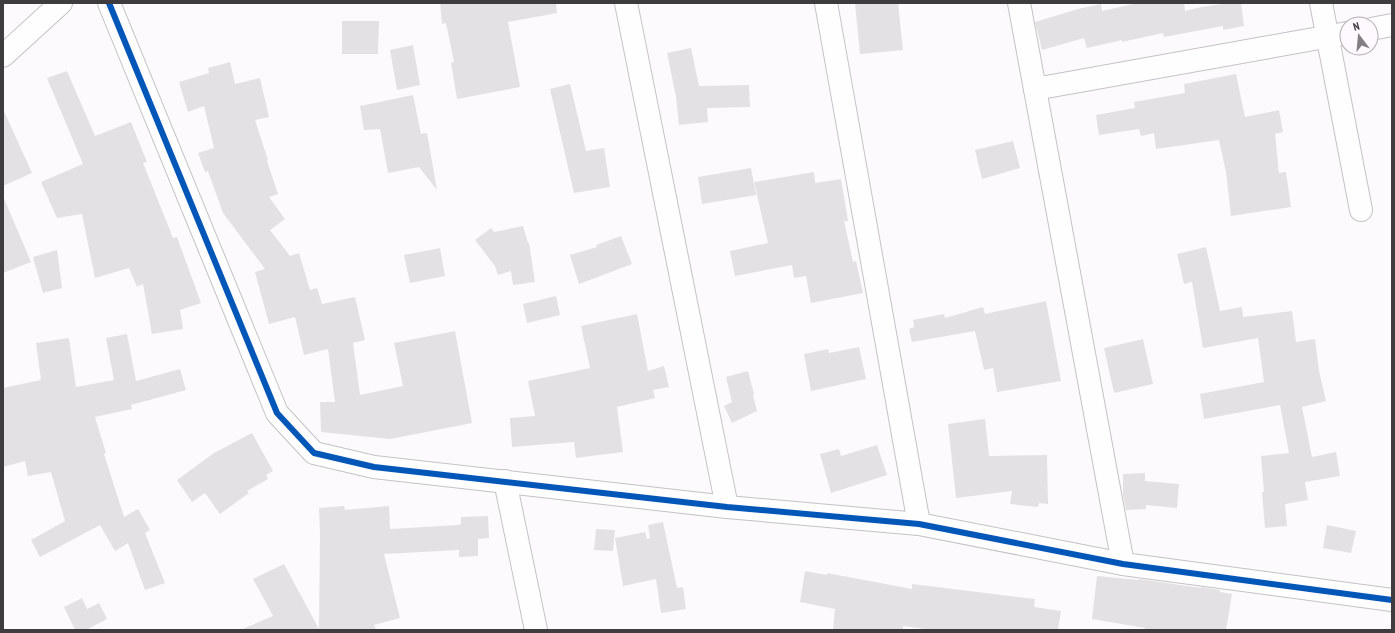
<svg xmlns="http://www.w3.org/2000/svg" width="1395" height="633" viewBox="0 0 1395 633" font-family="'PT Sans Narrow',sans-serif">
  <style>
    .building { fill: #e4e1e4 }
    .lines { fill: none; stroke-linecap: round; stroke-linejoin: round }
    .minor-casing { stroke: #c5c2c5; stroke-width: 24 }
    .minor { stroke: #fffeff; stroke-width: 22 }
    .cycleway-casing { stroke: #fef9fe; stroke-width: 8 }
    .cycleway { stroke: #0057b8; stroke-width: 6 }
  </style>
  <rect width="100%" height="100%" fill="#fdfafd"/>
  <g class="building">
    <path d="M 440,3 L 556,3 L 557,13 L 508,22 L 520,87 L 457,99 L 451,63 L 454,62 L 446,23 L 442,24 Z"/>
    <path d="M 855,3 L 898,3 L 903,50 L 860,54 Z"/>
    <path d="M 1138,3 L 1184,3 L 1185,11 L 1201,7 L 1230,3 L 1241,3 L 1244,26 L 1223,30 L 1223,26 L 1164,37 L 1163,33 L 1122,42 L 1122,40 L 1087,48 L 1084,38 L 1042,50 L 1035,22 L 1078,9 L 1101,4 L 1102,11 Z"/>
    <path d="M 342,21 L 379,21 L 378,54 L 342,54 Z"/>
    <path d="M 413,45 L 420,85 L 397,90 L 390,50 Z"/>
    <path d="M 691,48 L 699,86 L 749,85 L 750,107 L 707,108 L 708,122 L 679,125 L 676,97 L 667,53 Z"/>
    <path d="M 230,62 L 235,84 L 260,78 L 269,117 L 255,120 L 268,160 L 267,161 L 278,194 L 269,197 L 285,219 L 270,230 L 290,256 L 299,253 L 310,290 L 317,288 L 322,304 L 355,297 L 365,340 L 353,343 L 360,395 L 403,386 L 394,343 L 455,331 L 472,423 L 390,439 L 321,432 L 320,402 L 335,402 L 328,349 L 304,355 L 295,317 L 269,324 L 255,272 L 265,269 L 223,213 L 208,171 L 205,172 L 198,153 L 214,148 L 204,106 L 188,112 L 179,82 L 209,73 L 208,68 Z"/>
    <path d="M 67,71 L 95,136 L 131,122 L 147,162 L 143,163 L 173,238 L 177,237 L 201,303 L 180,310 L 183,329 L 152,334 L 143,284 L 137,287 L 129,268 L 95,278 L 82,214 L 57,218 L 41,182 L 83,164 L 47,78 Z"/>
    <path d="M 1236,74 L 1245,117 L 1279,110 L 1283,132 L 1275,134 L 1279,173 L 1286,172 L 1291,207 L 1231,216 L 1226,172 L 1219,140 L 1156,149 L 1154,133 L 1141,136 L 1139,129 L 1099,135 L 1096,115 L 1135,108 L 1134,102 L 1185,93 L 1184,84 Z"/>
    <path d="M 570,84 L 586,151 L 604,148 L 610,187 L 574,193 L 550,89 Z"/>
    <path d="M 413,95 L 421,134 L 427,133 L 437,190 L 419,167 L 388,173 L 380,129 L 364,130 L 360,106 Z"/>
    <path d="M 3,109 L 32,173 L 3,186 Z"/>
    <path d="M 1013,141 L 1020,168 L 982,179 L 975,150 Z"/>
    <path d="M 751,168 L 756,195 L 702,204 L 698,177 Z"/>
    <path d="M 814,172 L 815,183 L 841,179 L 848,221 L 844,221 L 853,262 L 856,261 L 863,293 L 811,303 L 806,276 L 794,278 L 792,265 L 735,276 L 730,251 L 768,243 L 754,182 Z"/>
    <path d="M 3,196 L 31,262 L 3,273 Z"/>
    <path d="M 523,226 L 528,243 L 529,243 L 535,282 L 513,285 L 511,271 L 498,275 L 495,266 L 475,240 L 491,228 L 494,232 Z"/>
    <path d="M 621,236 L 632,264 L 579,284 L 570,255 L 597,247 L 596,245 Z"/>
    <path d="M 1206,247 L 1220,311 L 1242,307 L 1243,317 L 1292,311 L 1296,342 L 1315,339 L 1319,371 L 1326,401 L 1302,407 L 1312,457 L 1336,452 L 1340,476 L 1305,482 L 1308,500 L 1285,504 L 1287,526 L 1265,528 L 1262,492 L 1264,492 L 1261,456 L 1289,453 L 1280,405 L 1204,419 L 1200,394 L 1264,382 L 1258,338 L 1203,348 L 1192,282 L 1184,284 L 1177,254 Z"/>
    <path d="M 440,248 L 445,276 L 410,283 L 404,255 Z"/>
    <path d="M 57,250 L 62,288 L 43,293 L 33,257 Z"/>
    <path d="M 556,296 L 560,315 L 527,323 L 523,304 Z"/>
    <path d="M 1046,301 L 1061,381 L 997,392 L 993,368 L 984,370 L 975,331 L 912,342 L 909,329 L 914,327 L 913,320 L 944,314 L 945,318 L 983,307 L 985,314 Z"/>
    <path d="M 637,314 L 648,371 L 664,366 L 669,387 L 653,390 L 655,398 L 617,407 L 623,452 L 576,458 L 574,442 L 512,447 L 510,418 L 535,416 L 528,381 L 590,368 L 581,326 Z"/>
    <path d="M 127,334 L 136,381 L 180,369 L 186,390 L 131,405 L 132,409 L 95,417 L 106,453 L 104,454 L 124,517 L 138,509 L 150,530 L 145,533 L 165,583 L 145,590 L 128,543 L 115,551 L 100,525 L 40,557 L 31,540 L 65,521 L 51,472 L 28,476 L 25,461 L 3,467 L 3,388 L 41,380 L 36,343 L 69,338 L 76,387 L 114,380 L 106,338 Z"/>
    <path d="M 1143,339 L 1153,384 L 1114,393 L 1104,348 Z"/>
    <path d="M 859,347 L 866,379 L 811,391 L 804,354 L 828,349 L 829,353 Z"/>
    <path d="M 748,371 L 754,394 L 753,395 L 757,411 L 732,423 L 724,406 L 732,402 L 726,377 Z"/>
    <path d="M 985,419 L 989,456 L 1047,455 L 1048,504 L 1039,503 L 1038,507 L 1010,504 L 1012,491 L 956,498 L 948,424 Z"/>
    <path d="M 252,433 L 273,471 L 266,475 L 268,479 L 247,491 L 249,493 L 220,514 L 205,493 L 192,502 L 177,480 L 214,453 Z"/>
    <path d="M 877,445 L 887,475 L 831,493 L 820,454 L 839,449 L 841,456 Z"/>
    <path d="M 1145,473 L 1145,481 L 1179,484 L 1177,508 L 1146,505 L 1146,509 L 1126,510 L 1123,495 L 1123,474 Z"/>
    <path d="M 344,506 L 345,510 L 389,506 L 390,529 L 458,525 L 461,524 L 461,517 L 488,516 L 489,538 L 478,539 L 478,556 L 459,557 L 459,550 L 384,554 L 400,618 L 374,625 L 376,630 L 240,630 L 273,616 L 253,579 L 284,564 L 319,629 L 320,533 L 319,508 Z"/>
    <path d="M 663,522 L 677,588 L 683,587 L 686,609 L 661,613 L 656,579 L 623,586 L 615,538 L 645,532 L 647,539 L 650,538 L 648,525 Z"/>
    <path d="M 1327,525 L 1356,531 L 1351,553 L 1323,548 Z"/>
    <path d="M 596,529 L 615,530 L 613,551 L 594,550 Z"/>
    <path d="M 805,571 L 827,575 L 827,573 L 912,589 L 912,584 L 1035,599 L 1034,607 L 1061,611 L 1058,630 L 934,630 L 903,626 L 903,630 L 833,630 L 835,609 L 800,602 Z"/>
    <path d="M 1097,576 L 1139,580 L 1139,579 L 1201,588 L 1201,587 L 1220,590 L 1220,592 L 1232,594 L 1226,630 L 1144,630 L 1145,628 L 1092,619 Z"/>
    <path d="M 82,598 L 87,609 L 99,603 L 107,619 L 86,630 L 75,630 L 64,607 Z"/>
  </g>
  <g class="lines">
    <g class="minor-casing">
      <g id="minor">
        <path d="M 109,3 L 277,413 L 314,453 L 374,467 L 727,507 L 919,524 L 1123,564 L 1392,600"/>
        <path d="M 626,3 L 727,507"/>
        <path d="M 826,3 L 919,524"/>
        <path d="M 1019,3 L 1123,564"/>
        <path d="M 1321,3 L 1361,210"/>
        <path d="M 1371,29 L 1392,25"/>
        <path d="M 3,56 L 61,3"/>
        <path d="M 1035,89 L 1347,33"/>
        <path d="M 505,481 L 536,630"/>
      </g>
    </g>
    <use href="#minor" class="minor"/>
    <g class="cycleway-casing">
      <path id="cycleway" d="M 109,3 L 277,413 L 314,453 L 374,467 L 727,507 L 919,524 L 1123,564 L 1392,600"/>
    </g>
    <use href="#cycleway" class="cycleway"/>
  </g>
  <rect width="1395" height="633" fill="none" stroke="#3f3c3f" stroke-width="8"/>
  <g transform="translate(1359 36) rotate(344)"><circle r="19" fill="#fef9fe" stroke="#b2adb2"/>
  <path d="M0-3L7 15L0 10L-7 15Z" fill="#827e82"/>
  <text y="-6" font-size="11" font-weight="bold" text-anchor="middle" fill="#3f3c3f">N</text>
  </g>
</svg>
